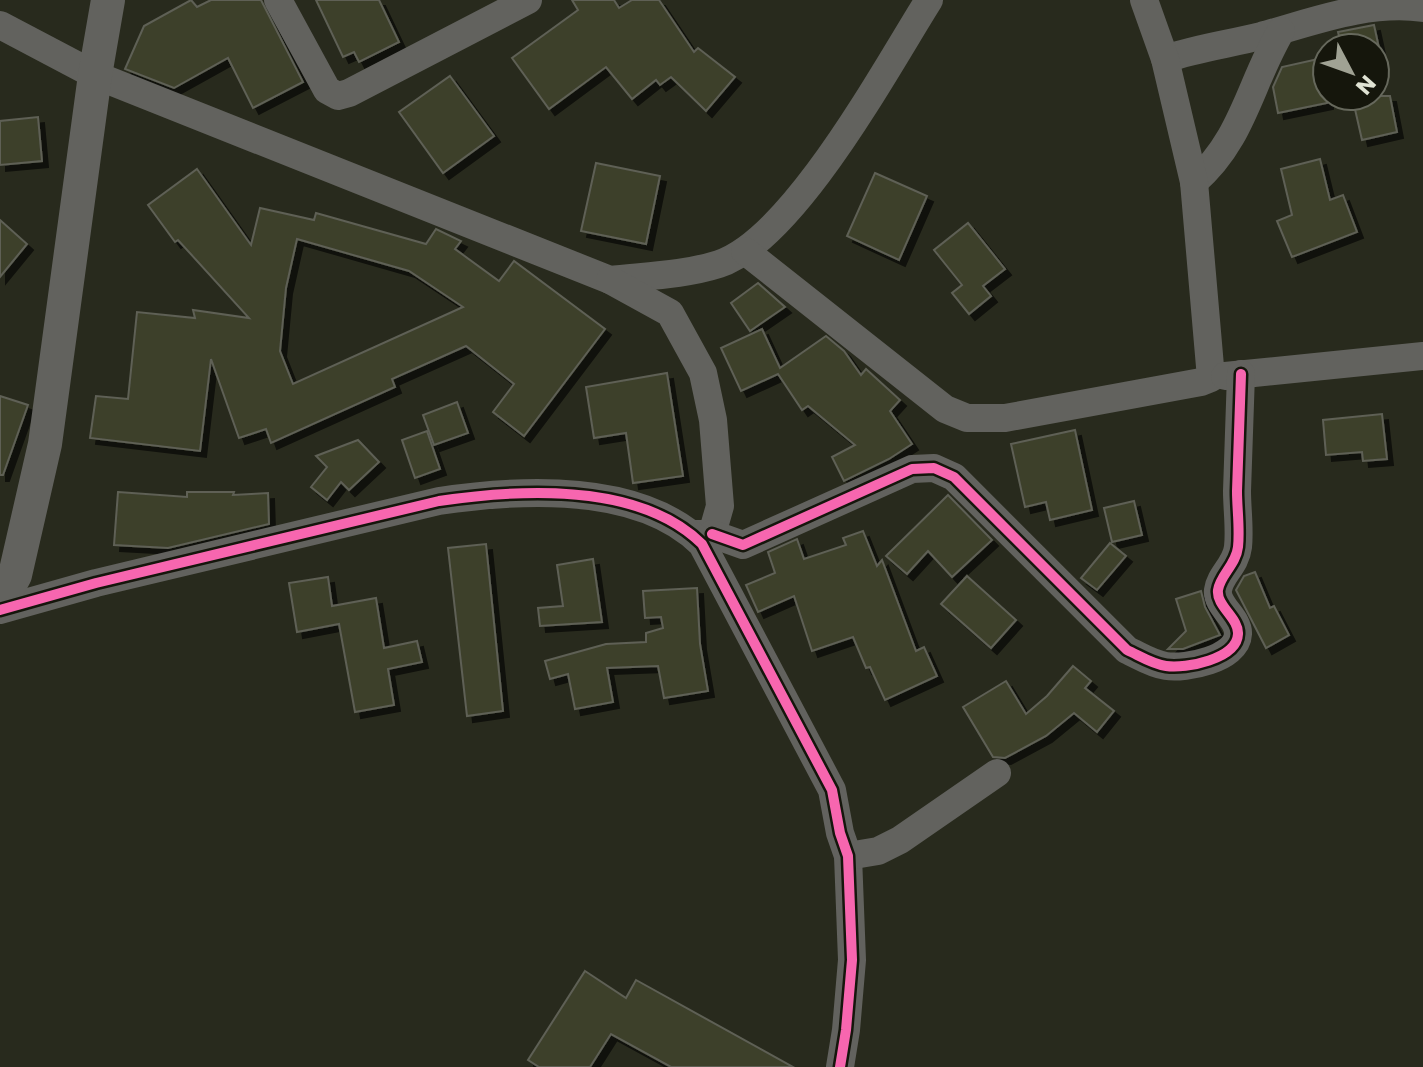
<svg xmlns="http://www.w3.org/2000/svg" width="1423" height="1067" viewBox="0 0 1423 1067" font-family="Poppins,sans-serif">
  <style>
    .building { fill: #3d3f2c; stroke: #5e6055; stroke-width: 2; fill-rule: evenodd; filter: url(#shadow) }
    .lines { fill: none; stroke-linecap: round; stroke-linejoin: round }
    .minor { stroke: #62625e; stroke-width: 28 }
    .tertiary { stroke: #62625e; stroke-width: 34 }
    .cycleway-casing { stroke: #15160c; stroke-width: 15 }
    .cycleway { stroke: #f766af; stroke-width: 10 }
  </style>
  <defs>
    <filter id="shadow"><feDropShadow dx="6" dy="6" stdDeviation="0" flood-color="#0009"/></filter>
  </defs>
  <rect width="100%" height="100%" fill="#282a1d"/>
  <g class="building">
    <path d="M 191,0 L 197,7 L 211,0 L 261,0 L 303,82 L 253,108 L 228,58 L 174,88 L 125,69 L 144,26 Z"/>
    <path d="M 316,0 L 379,0 L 399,42 L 359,62 L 354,52 L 343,57 Z"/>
    <path d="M 572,0 L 614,0 L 619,8 L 632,0 L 659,0 L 694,52 L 698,48 L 735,77 L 706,111 L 671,77 L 660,85 L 656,80 L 632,99 L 606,67 L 549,109 L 512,58 L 578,10 Z"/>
    <path d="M 1374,25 L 1379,48 L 1342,48 L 1338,32 Z"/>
    <path d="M 1327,57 L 1327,103 L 1278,113 L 1273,87 L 1282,67 Z"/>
    <path d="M 450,76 L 494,136 L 443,173 L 399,112 Z"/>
    <path d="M 1352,96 L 1390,96 L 1397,132 L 1362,140 Z"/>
    <path d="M 38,117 L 42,161 L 0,165 L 0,121 Z"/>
    <path d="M 1320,159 L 1330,200 L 1343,195 L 1357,232 L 1292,257 L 1277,221 L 1292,215 L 1281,169 Z"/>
    <path d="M 596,163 L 660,176 L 646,244 L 581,231 Z"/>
    <path d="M 197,169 L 251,245 L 260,208 L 314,220 L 316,213 L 426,244 L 436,229 L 461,241 L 455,249 L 499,281 L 514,261 L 605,329 L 524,436 L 493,412 L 514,384 L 466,346 L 392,379 L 395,387 L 271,443 L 266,429 L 239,438 L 211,359 L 200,451 L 90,438 L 96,396 L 128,399 L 137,312 L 195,318 L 193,310 L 249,318 L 178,240 L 175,242 L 148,205 ZM 297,239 L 409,271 L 463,307 L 293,384 L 280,351 L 286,288 Z"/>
    <path d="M 875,173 L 927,196 L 899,260 L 847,236 Z"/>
    <path d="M 0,220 L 27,244 L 0,277 Z"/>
    <path d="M 968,223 L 1005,269 L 983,286 L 991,296 L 969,314 L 952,293 L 962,285 L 934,250 Z"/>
    <path d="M 758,283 L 785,307 L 750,331 L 731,303 Z"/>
    <path d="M 762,329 L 780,368 L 826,336 L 844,351 L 861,375 L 866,369 L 900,400 L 890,411 L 912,444 L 889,459 L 844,481 L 832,457 L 855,445 L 808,406 L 802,410 L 778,374 L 741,391 L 721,348 Z"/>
    <path d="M 667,373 L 683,476 L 633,483 L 626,433 L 594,438 L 586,387 Z"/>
    <path d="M 0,396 L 28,405 L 3,475 L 0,475 Z"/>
    <path d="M 457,402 L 468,433 L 434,445 L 423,415 Z"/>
    <path d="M 1382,414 L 1387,459 L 1363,461 L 1362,452 L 1326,455 L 1323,420 Z"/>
    <path d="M 1075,430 L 1092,510 L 1050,520 L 1046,502 L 1025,507 L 1011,444 Z"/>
    <path d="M 427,431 L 440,469 L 415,478 L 402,440 Z"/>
    <path d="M 358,440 L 379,462 L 349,490 L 341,482 L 327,500 L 311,487 L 327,467 L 316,456 Z"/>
    <path d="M 118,492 L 187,497 L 187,492 L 234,492 L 233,495 L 268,493 L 269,524 L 168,548 L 114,545 Z"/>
    <path d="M 948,495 L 992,540 L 952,577 L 928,551 L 907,574 L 886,556 Z"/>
    <path d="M 1134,501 L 1142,535 L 1112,542 L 1104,508 Z"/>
    <path d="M 863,531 L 877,566 L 882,560 L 916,651 L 924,647 L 937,676 L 885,700 L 870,667 L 866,668 L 853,637 L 812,651 L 794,596 L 758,612 L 746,585 L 775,573 L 768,552 L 797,539 L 804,559 L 846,545 L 843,538 Z"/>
    <path d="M 1110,543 L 1126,556 L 1097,590 L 1081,578 Z"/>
    <path d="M 486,544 L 503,711 L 467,716 L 448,548 Z"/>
    <path d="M 593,559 L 602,622 L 540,626 L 538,608 L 563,606 L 557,565 Z"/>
    <path d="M 1255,572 L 1270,608 L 1274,606 L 1289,635 L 1266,648 L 1236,590 L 1244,576 Z"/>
    <path d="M 967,576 L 1016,620 L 991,648 L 941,604 Z"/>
    <path d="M 328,577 L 332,606 L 376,598 L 384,648 L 417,641 L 422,662 L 388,669 L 394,705 L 355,712 L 339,624 L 297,632 L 289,583 Z"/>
    <path d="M 697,588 L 700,644 L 708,691 L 664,698 L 658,666 L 607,668 L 613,702 L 575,709 L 568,674 L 550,679 L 545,661 L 606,644 L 646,642 L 646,633 L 663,628 L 661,617 L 645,618 L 643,591 Z"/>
    <path d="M 1201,591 L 1205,607 L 1220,635 L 1183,649 L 1168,649 L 1186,631 L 1176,599 Z"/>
    <path d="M 1073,666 L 1091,681 L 1085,688 L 1114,711 L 1097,732 L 1074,713 L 1046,736 L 1005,758 L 993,757 L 963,707 L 1006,681 L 1026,714 L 1047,696 Z"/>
    <path d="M 585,971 L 626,998 L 636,980 L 793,1067 L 671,1067 L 611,1034 L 590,1067 L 539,1067 L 528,1060 Z"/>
  </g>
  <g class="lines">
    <g class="minor">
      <path d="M 278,0 L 327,90 L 338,96 L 349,93 L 528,0"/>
      <path d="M 0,25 L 95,75 L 610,280 C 645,276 685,275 719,264 C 794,239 886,68 929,0"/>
      <path d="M 1165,59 C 1197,48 1229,44 1261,36 C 1312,22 1369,0 1423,8"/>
      <path d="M 1194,182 C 1243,140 1250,83 1281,31"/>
      <path d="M 745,251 L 945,409 L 967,418 L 1005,418 L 1201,382 L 1211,378 L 1194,182 L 1165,59 L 1144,0"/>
      <path d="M 610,280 L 670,313 L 703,373 L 713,420 L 720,506 L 712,534 L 694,534"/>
      <path d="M 1225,376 L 1423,356"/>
      <path d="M 712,534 L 743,545 L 912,469 L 934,468 L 954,477 L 1127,650 C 1140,656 1152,664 1166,666 C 1186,669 1237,659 1238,634 C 1239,618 1216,606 1218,590 C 1220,575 1236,565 1238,547 C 1240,529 1237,509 1237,491 C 1238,452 1240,413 1241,374"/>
      <path d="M 0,610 L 96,583 L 439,501 C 520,489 639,482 702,544 L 832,790 L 840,833 L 848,856 L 852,960 L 846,1030 L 840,1067"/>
      <path d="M 848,856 L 878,851 L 900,840 L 997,773"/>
    </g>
    <path class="tertiary" d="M 0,603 L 15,575 L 45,444 L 95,75 L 108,0"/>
    <g class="cycleway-casing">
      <g id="cycleway">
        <path d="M 712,534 L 743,545 L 912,469 L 934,468 L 954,477 L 1127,650 C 1140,656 1152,664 1166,666 C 1186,669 1237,659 1238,634 C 1239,618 1216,606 1218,590 C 1220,575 1236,565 1238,547 C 1240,529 1237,509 1237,491 C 1238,452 1240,413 1241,374"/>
        <path d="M 0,610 L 96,583 L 439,501 C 520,489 639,482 702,544 L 832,790 L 840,833 L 848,856 L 852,960 L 846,1030 L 840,1067"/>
      </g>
    </g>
    <use href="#cycleway" class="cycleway"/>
  </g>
  <g transform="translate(1351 72) rotate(131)"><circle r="38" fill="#15160c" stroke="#66685c" stroke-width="2"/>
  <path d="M0-6L14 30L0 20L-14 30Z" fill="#a0a294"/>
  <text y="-12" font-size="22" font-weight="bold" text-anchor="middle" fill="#e0e3d4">N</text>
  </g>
</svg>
